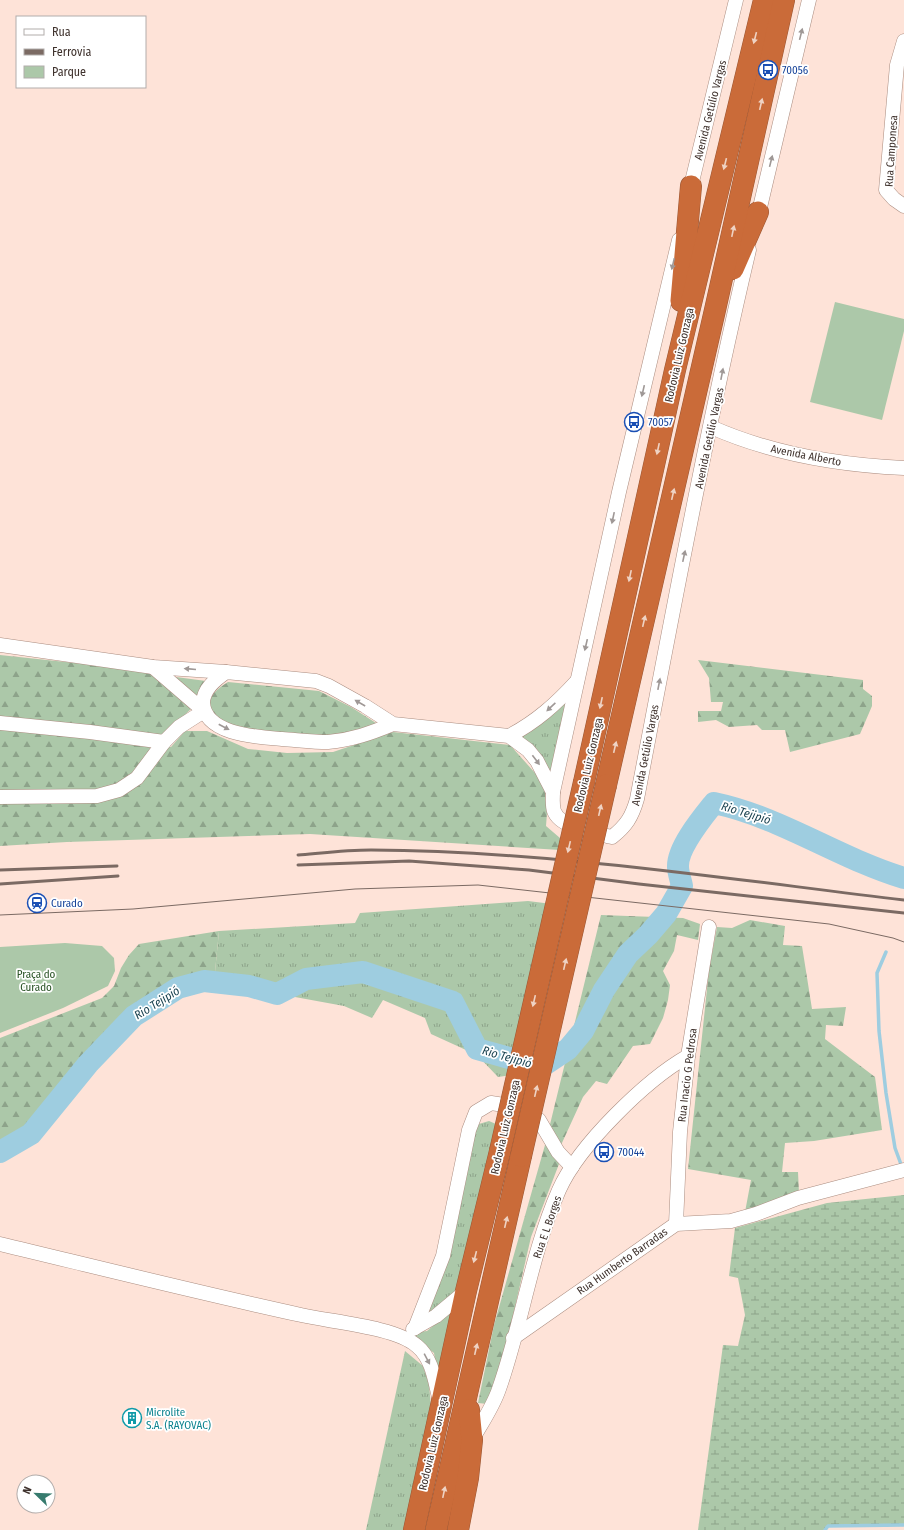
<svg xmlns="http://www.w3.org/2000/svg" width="904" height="1530" viewBox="0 0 904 1530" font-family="'Fira Sans Condensed',sans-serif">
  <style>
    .grass { fill: url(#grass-tufts) }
    .forest { fill: url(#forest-firs) }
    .wetland { fill: url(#wetland-marsh) }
    .park { fill: #acc8a9 }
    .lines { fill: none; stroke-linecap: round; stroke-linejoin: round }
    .stream { stroke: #9ecde0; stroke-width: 3.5 }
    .river { stroke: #9ecde0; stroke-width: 22 }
    .minor-casing { stroke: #ab8d80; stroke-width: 15 }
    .highway-casing { stroke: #995735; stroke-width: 22 }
    .minor { stroke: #fff; stroke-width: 14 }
    .highway { stroke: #ca6b39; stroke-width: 21 }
    .tram { stroke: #7b6a63; stroke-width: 1 }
    .rail { stroke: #7b6a63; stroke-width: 3 }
    .highway-bridge-casing { stroke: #995735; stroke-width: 22; stroke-linecap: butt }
    .highway-bridge { stroke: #ca6b39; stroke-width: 21 }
    .oneway { fill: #9f9896 }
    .oneway2 { fill: #efd3c4 }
    .labels { text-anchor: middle; stroke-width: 3.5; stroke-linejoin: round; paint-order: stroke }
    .transit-label { font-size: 11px; fill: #164399; stroke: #fff; text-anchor: start }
    .street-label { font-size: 11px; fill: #3f322d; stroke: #fff }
    .park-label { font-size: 11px; fill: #285124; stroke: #fff }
    .culture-label { font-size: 11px; fill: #0d838f; stroke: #fff; text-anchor: start }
    .water-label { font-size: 12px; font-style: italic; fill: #163f4d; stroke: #fff }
  </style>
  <defs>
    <pattern id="grass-tufts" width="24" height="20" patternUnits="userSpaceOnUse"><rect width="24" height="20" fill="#acc8a9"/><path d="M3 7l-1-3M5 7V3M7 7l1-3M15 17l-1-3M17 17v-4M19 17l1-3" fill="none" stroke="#8da38a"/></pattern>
    <pattern id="forest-firs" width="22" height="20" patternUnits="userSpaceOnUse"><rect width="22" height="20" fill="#acc8a9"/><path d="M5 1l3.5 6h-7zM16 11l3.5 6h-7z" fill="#8da38a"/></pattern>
    <pattern id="wetland-marsh" width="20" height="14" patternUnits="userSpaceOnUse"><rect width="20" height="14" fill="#acc8a9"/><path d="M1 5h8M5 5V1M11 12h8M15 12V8" fill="none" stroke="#8da38a"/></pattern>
  </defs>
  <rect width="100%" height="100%" fill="#fee3d8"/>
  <g class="grass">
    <path d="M 574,690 L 552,782 L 518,737 Z"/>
    <path d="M 528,901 L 552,904 L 512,1075 L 498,1077 L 477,1055 L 431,1034 L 425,1018 L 383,1000 L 372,1018 L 344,1006 L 214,982 L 219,931 L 355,923 L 360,913 Z"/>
    <path d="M 489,1121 L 496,1124 L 462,1281 L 452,1298 L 423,1320 L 472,1126 Z"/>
    <path d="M 405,1351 L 423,1366 L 429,1384 L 431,1407 L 404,1530 L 366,1530 Z"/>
  </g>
  <g class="forest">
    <path d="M 0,655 L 150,671 L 192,708 L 162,737 L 0,718 Z"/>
    <path d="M 698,660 L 863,680 L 863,689 L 872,696 L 872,706 L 860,734 L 790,752 L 785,730 L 762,730 L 757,725 L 729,727 L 716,720 L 698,722 L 698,711 L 721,711 L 723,702 L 711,702 L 709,678 Z"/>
    <path d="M 176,677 L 206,681 L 198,701 Z"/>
    <path d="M 228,682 L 319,691 L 351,707 L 376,723 L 376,727 L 350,737 L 233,730 C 228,727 220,725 216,721 C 202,703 212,692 228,682 Z"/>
    <path d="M 0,728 L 171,747 L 185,731 L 207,731 L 248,749 L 287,753 L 333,752 L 393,732 L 510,745 L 544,783 L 547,813 L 546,826 L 560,838 L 560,850 L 310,834 L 67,842 L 0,846 Z"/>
    <path d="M 601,915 L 683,918 L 700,924 L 698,940 L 677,935 L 674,951 L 663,971 L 670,985 L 668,1000 L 663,1018 L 650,1044 L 633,1046 L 607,1084 L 596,1081 L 583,1097 L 556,1156 L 559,1164 L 531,1237 L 501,1368 L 488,1404 L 478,1403 L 494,1325 L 545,1145 Z"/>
    <path d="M 750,920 L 785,926 L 783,945 L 802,946 L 812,1009 L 846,1007 L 843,1026 L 826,1025 L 825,1039 L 875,1077 L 882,1130 L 814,1141 L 785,1143 L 782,1172 L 798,1172 L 799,1193 L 745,1212 L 751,1180 L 688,1169 L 709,970 L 717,927 L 732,928 Z"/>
    <path d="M 219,931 L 214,982 L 204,981 L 178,988 L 134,1016 L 88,1064 L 31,1134 L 0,1152 L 0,1038 L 102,998 L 114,986 L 121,968 L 129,955 L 139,944 Z"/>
  </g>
  <path class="wetland" d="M 904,1195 L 904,1525 L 828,1526 L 825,1530 L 698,1530 L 723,1345 L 738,1346 L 745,1315 L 738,1278 L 729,1276 L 735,1228 L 827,1203 Z"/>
  <g class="park">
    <path d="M 835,302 L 904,319 L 904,331 L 882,420 L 810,402 Z"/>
    <path d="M 65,943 L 102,946 L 114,958 L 115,971 L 108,986 L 63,1008 L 0,1033 L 0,947 Z"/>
    <path d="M 457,1306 L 439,1384 L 434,1353 L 409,1333 L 427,1331 Z"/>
  </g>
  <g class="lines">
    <g class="stream">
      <path d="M 886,952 L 877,973 L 879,1031 L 886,1093 L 895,1148 L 902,1167"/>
      <path d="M 825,1530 L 828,1526 L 904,1525"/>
    </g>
    <path class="river" d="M 0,1152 L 31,1134 L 88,1064 L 134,1016 L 178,988 L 204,981 L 249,986 L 277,994 L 306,979 L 363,972 L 453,1002 L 477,1049 L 541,1067 L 568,1049 L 583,1031 L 604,990 L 628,954 L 648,935 L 666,914 L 682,886 C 681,880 678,873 678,867 C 677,848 702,818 714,803 C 781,817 838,858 904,878"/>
    <g class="minor-casing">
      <g id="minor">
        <path d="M 904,41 L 897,65 L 886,190 L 894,199 L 904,206"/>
        <path d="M 689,194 L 736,0"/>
        <path d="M 757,220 L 809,0"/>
        <path d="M 679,240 L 619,492 L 553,792 C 553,798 552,805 554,811 C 560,828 596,833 612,837 C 626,826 632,817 637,799 C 672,616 706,432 749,250"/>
        <path d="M 711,427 C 772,454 837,465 904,468"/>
        <path d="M 0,645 L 153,667 L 226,672"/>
        <path d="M 0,723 L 90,732 L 164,742 L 179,727 L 204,711 L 153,667"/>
        <path d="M 393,724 C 371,733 352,740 328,742 C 313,742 297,740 282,739 C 258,737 205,735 203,703 C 203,689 216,679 226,672 L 316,681 L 329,686 L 365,706 L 393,724 L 509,736 L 528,750 L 537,761 L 553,792"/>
        <path d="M 509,736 C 536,722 556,704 577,681"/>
        <path d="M 0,797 L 97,796 L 119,790 L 137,778 L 164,742"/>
        <path d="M 676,1224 L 680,1132 L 688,1056 L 709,927"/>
        <path d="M 0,1244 C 100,1268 200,1293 301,1315 C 331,1322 396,1327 417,1346 C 433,1359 435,1383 440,1401"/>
        <path d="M 415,1328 L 443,1256 L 469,1130 L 476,1112 L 491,1103 L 511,1106 L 530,1112 L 539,1120 L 558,1152 L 572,1167"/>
        <path d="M 413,1329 L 436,1316 L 466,1291"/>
        <path d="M 513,1338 L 676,1224 L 731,1221 L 756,1214 L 798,1198 L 904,1170"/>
        <path d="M 472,1440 C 481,1424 493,1407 499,1389 C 522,1324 531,1254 559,1190 C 579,1145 646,1080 688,1056"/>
      </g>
    </g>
    <g class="highway-casing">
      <g id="highway">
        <path d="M 733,269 L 758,212"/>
        <path d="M 681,301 L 691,186"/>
        <path d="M 584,782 L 675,370 L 764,0"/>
        <path d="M 606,785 L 715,310 L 784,0"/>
        <path d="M 414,1530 L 466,1291 L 500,1151"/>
        <path d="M 436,1530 L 521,1156"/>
        <path d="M 458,1530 L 468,1478 L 472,1440 L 469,1410"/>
      </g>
    </g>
    <use href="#minor" class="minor"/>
    <use href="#highway" class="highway"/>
    <path class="tram" d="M 0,915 L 133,909 L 355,889 L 478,885 L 829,924 L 893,938 L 904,942"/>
    <g class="rail">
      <path d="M 298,855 C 322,853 347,850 371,850 C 549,851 727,879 904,900"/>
      <path d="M 298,865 L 409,861 L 529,870 L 639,884 L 904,913"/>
      <path d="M 0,870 L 117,866"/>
      <path d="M 0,884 L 118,876"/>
    </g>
    <g class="highway-bridge-casing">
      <g id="highway-bridge">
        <path d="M 500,1151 L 584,782"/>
        <path d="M 521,1156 L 606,785"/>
      </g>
    </g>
    <use href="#highway-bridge" class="highway-bridge"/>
  </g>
  <defs><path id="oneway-solid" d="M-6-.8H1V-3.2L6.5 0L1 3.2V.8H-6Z"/></defs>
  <g class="oneway">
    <use href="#oneway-solid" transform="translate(801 34) rotate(-76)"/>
    <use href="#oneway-solid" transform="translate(771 161) rotate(-76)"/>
    <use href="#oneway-solid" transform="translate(673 264) rotate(103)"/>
    <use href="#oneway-solid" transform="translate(722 374) rotate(-79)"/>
    <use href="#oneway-solid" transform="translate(643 391) rotate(103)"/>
    <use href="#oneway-solid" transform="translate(613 518) rotate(102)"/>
    <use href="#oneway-solid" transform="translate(684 556) rotate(-78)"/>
    <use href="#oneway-solid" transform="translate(586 645) rotate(103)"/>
    <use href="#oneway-solid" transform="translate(190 669) rotate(-175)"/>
    <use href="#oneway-solid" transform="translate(659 684) rotate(-79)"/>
    <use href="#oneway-solid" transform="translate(360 703) rotate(-150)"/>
    <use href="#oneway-solid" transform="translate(551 707) rotate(137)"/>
    <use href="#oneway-solid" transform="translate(224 727) rotate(28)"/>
    <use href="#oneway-solid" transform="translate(536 760) rotate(53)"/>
    <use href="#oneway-solid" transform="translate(427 1359) rotate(62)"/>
  </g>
  <g class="oneway2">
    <use href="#oneway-solid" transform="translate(755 38) rotate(104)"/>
    <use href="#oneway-solid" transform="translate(761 104) rotate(-77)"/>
    <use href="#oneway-solid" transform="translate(725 164) rotate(104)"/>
    <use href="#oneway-solid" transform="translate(733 231) rotate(-78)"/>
    <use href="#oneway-solid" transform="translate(658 449) rotate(102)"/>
    <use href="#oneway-solid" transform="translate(673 494) rotate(-77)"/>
    <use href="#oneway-solid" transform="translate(630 576) rotate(102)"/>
    <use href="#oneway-solid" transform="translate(644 621) rotate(-77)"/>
    <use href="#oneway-solid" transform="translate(601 703) rotate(102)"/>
    <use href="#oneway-solid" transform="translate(615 747) rotate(-77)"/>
    <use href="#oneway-solid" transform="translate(600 810) rotate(-77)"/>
    <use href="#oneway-solid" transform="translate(569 847) rotate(103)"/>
    <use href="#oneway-solid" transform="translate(565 964) rotate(-77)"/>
    <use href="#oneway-solid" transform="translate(534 1001) rotate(103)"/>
    <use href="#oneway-solid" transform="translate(536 1091) rotate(-77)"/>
    <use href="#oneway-solid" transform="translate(506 1222) rotate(-77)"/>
    <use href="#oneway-solid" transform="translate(475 1257) rotate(104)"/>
    <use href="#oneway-solid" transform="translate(476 1349) rotate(-77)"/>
    <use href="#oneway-solid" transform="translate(444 1492) rotate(-78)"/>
  </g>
  <defs>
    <g id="bus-ring" transform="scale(1)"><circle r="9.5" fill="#fff" stroke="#1a4fb4" stroke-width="1.5"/><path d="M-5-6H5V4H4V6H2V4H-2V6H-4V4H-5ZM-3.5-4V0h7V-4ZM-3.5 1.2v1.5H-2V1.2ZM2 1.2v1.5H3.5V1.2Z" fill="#1a4fb4"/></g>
    <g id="station-ring" transform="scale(1)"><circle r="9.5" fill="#fff" stroke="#1a4fb4" stroke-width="1.5"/><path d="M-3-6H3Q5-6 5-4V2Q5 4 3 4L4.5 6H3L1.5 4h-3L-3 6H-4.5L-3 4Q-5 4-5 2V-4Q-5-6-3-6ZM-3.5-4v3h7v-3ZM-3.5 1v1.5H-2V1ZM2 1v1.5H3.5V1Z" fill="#1a4fb4"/></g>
    <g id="building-ring" transform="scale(1)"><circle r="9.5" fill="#fff" stroke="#0f9aa8" stroke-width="1.5"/><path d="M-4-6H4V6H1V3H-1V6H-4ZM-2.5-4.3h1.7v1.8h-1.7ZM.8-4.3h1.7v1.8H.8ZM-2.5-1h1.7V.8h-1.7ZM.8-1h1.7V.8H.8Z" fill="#0f9aa8"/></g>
  </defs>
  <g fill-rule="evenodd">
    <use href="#bus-ring" x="768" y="70"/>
    <use href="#bus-ring" x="634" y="422"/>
    <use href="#station-ring" x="37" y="903"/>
    <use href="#bus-ring" x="604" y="1152"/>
    <use href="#building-ring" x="132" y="1418"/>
  </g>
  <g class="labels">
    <g class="transit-label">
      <text x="782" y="74">70056</text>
      <text x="648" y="426">70057</text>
      <text x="51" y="907">Curado</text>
      <text x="618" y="1156">70044</text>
    </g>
    <g class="street-label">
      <text transform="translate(710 110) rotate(-76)" y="4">Avenida Getúlio Vargas</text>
      <text transform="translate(891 151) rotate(-86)" y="4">Rua Camponesa</text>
      <text transform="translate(679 355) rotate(-77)" y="4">Rodovia Luiz Gonzaga</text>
      <text transform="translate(709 438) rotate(-78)" y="4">Avenida Getúlio Vargas</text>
      <text transform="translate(806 455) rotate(11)" y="4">Avenida Alberto</text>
      <text transform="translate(645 755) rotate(-79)" y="4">Avenida Getúlio Vargas</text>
      <text transform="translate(588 765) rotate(-77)" y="4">Rodovia Luiz Gonzaga</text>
      <text transform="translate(687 1075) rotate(-83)" y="4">Rua Inacio G Pedrosa</text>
      <text transform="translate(505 1127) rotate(-77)" y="4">Rodovia Luiz Gonzaga</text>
      <text transform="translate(547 1227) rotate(-71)" y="4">Rua E L Borges</text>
      <text transform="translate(622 1261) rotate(-35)" y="4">Rua Humberto Barradas</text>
      <text transform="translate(433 1443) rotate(-77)" y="4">Rodovia Luiz Gonzaga</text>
    </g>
    <g class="park-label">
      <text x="36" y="978">Praça do<tspan x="36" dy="13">Curado</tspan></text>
    </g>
    <g class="culture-label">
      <text x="146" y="1416">Microlite<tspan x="146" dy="13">S.A. (RAYOVAC)</tspan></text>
    </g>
    <g class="water-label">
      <text transform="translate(746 813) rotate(17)" y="4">Rio Tejipió</text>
      <text transform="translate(157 1003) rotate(-32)" y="4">Rio Tejipió</text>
      <text transform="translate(507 1057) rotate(16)" y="4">Rio Tejipió</text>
    </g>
  </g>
  <rect x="16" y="16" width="130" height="72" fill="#ffffff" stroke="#b2adab"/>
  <rect x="24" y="29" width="20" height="6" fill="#ffffff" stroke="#b2adab"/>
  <text x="52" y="36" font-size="12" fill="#3f322d">Rua</text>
  <rect x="24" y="49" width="20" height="6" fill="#7b6a63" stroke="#b2adab"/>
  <text x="52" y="56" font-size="12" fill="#3f322d">Ferrovia</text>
  <rect x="24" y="66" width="20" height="12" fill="#acc8a9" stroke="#b2adab"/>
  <text x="52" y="76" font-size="12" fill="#3f322d">Parque</text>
  <g transform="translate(36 1494) rotate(293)"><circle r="19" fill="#ffffff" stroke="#b2adab"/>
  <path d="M0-3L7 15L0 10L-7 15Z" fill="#377b6e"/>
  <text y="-6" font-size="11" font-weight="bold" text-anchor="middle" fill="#3f322d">N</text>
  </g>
</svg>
